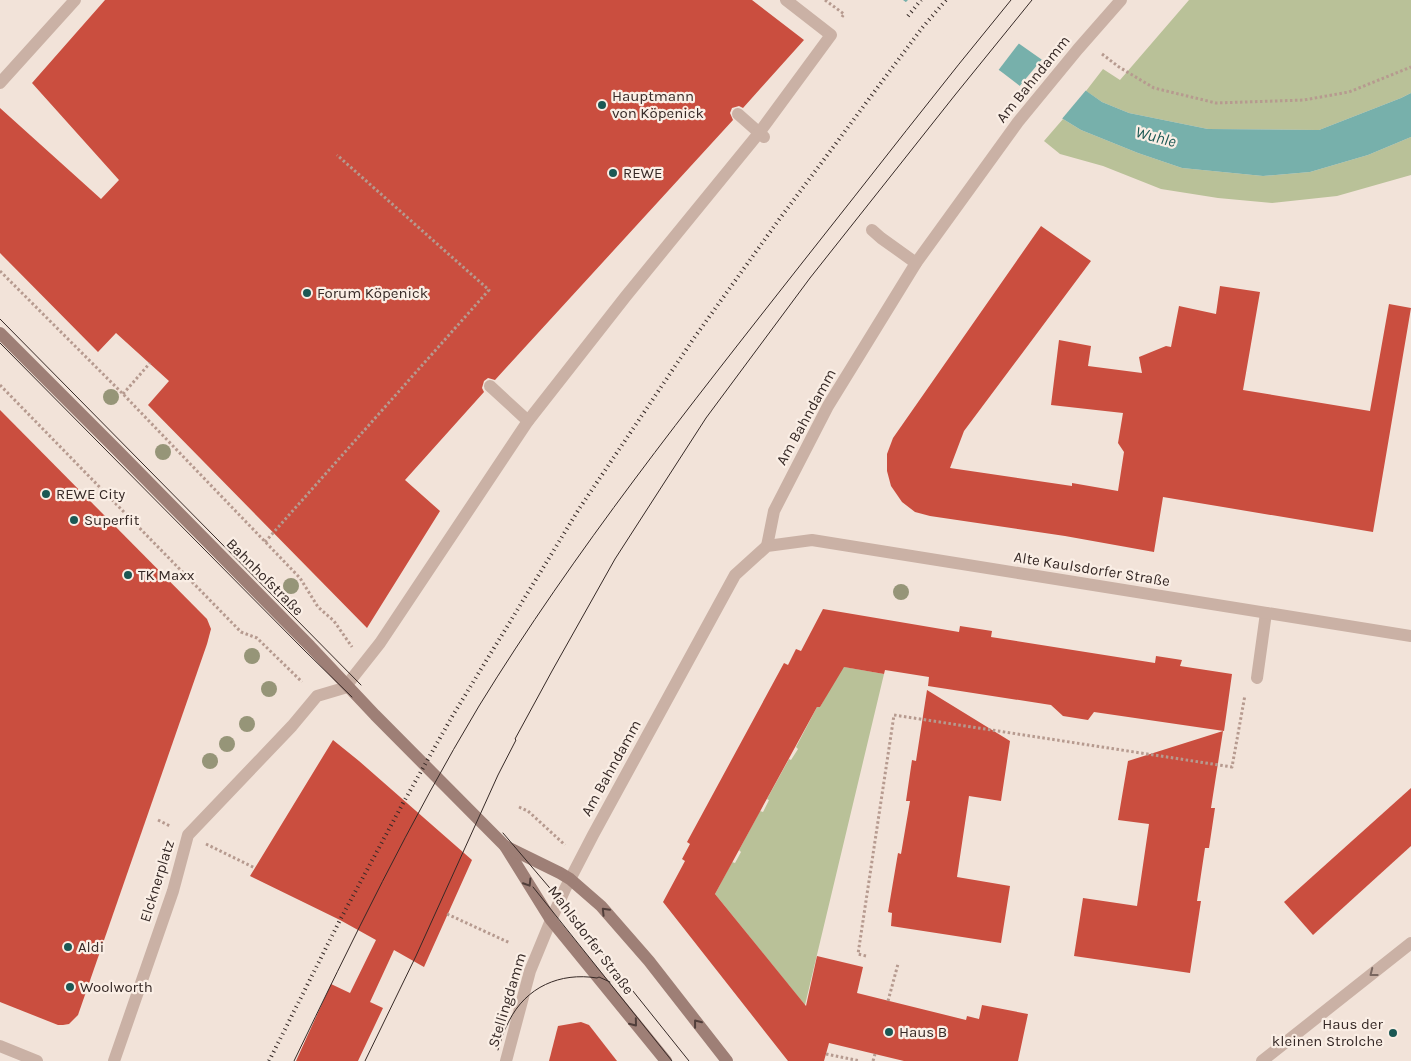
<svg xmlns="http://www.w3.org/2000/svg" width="1411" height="1061" viewBox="0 0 1411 1061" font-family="Karla,sans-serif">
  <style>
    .green { fill: #b9c198 }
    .water { fill: #77b0ab }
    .pier { fill: #f2e3d9 }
    .building { fill: #ca4e3f }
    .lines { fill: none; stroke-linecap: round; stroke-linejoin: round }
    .path { stroke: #b69a8f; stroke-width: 3; stroke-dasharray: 2.5 2.5; stroke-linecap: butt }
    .service { stroke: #cab1a5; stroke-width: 12 }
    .minor { stroke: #cab1a5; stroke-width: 12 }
    .tertiary { stroke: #cab1a5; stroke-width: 12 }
    .secondary { stroke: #9e7f76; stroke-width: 12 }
    .tram { stroke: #362926; stroke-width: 1 }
    .rail { stroke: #362926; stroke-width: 4; stroke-dasharray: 1 4; stroke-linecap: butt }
    .tree { fill: #969578 }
    .oneway { stroke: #503e3a }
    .oneway2 { stroke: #79665f }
    .poi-dot { fill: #1b5854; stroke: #faeee5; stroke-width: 2 }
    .labels { text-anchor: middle; stroke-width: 4.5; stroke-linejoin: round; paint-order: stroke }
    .street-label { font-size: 15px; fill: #362926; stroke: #faeee5 }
    .poi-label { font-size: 15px; fill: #362926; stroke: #faeee5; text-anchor: start }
    .water-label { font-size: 16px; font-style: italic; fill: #1b5854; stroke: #faeee5 }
  </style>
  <rect width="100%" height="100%" fill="#f2e3d9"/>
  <g class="green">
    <path d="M 1189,0 L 1411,0 L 1411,93 L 1401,98 L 1319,130 L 1208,129 L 1129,113 L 1102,102 L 1086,91 L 1103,69 L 1120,80 Z"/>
    <path d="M 1063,119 L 1081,130 L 1138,153 L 1182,168 L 1263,176 L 1310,172 L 1368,155 L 1411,137 L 1411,175 L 1337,196 L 1272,203 L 1218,198 L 1161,189 L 1103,166 L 1060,154 L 1044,141 Z"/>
    <path d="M 839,666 L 884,674 L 805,1005 L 715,894 L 732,862 L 735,863 L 741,852 L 739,850 L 760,811 L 763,812 L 769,800 L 767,799 L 789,759 L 791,760 L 798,749 L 796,747 L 817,707 L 820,707 L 826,696 Z"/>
  </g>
  <path class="water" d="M 903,0 L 957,0 L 1102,102 L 1129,113 L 1208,129 L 1319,130 L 1401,98 L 1411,93 L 1411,137 L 1368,155 L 1310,172 L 1263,176 L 1182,168 L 1138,153 L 1081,130 L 1063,119 L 1003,73 Z"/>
  <g class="pier">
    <path d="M 908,0 L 961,0 L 1020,42 L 997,72 L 904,4 Z"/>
    <path d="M 1043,58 L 1087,89 L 1061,120 L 1018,88 Z"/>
  </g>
  <g class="building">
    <path d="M 105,0 L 752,0 L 804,40 L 743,108 L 739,106 L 732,108 L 730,113 L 733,120 L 495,380 L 488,378 L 484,381 L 482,388 L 484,392 L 405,480 L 440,511 L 367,628 L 148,405 L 169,381 L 116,333 L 98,352 L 0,253 L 0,108 L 101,199 L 119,180 L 32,83 Z"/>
    <path d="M 1041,226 L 1091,261 L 964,431 L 950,468 L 1072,486 L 1072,483 L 1118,491 L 1124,452 L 1118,443 L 1123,413 L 1051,405 L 1059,340 L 1091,346 L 1088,366 L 1142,373 L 1139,357 L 1166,346 L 1171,347 L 1179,306 L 1216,314 L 1220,286 L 1260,292 L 1243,390 L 1370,411 L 1389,304 L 1411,308 L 1373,532 L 1163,497 L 1154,552 L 1065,536 L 930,516 L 915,512 L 902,502 L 891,486 L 887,471 L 887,454 L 893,438 Z"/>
    <path d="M 0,410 L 207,619 L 211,629 L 207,644 L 78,1015 L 69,1024 L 63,1025 L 58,1025 L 0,1002 Z"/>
    <path d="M 823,609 L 959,632 L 960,626 L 992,631 L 991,637 L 1155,663 L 1156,656 L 1182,660 L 1180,666 L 1232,674 L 1224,731 L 1094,712 L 1088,720 L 1063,716 L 1051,705 L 928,686 L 929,677 L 885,670 L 884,674 L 844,667 L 820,707 L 817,707 L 715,894 L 806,1006 L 817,956 L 863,967 L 857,993 L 966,1020 L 967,1016 L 979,1019 L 982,1005 L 1028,1014 L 1018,1061 L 904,1061 L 829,1043 L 824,1061 L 788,1061 L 663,902 L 685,861 L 682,859 L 690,844 L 687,842 L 784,663 L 788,665 L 796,649 L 801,651 Z"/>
    <path d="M 927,690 L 1010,741 L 1001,801 L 969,796 L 957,877 L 1010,886 L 1001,943 L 891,926 L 892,913 L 888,912 L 898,853 L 901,854 L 910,801 L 906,801 L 912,760 L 916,761 Z"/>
    <path d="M 1223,731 L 1211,808 L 1215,808 L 1209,848 L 1205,848 L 1197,901 L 1201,901 L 1190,973 L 1074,956 L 1083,898 L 1137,906 L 1149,824 L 1118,820 L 1128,761 Z"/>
    <path d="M 333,740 L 359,761 L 472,860 L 424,967 L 394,950 L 370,1002 L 383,1008 L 358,1061 L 296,1061 L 331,984 L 350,993 L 376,940 L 340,920 L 250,876 Z"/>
    <path d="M 1411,788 L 1411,846 L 1313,935 L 1284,902 Z"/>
    <path d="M 581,1022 L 589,1025 L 617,1061 L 549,1061 L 558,1026 Z"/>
  </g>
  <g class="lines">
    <g class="path">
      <path d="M 825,0 L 844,14 L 842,17"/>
      <path d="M 1102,54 L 1119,67 L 1154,88 L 1216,103 L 1304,100 L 1349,92 L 1411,67"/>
      <path d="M 0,271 L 123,394 L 300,578 L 318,607 L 334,621 L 352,647"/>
      <path d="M 0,385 L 241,632 L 257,638 L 302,682"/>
      <path d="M 123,394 L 150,363"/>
      <path d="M 265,542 L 489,290 L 337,155"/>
      <path d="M 519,807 L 528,811 L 565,845"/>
      <path d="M 158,820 L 170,826"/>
      <path d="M 206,844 L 255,868"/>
      <path d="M 447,914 L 510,943"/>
      <path d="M 866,956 L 858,954 L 894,715 L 1232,767 L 1245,695"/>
      <path d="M 888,1001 L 898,964"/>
      <path d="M 826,1054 L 860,1061"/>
      <path d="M 873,1061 L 875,1054"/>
    </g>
    <g class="service">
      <path d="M 0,83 L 75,0"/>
      <path d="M 738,114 L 764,137"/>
      <path d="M 872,230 L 881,238 L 916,263"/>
      <path d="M 490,386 L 528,421"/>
      <path d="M 1257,678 L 1266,613"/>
      <path d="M 346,686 L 380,643 L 528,421 L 626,296 L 759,133 L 831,35 L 786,0"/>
    </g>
    <g class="minor">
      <path d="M 767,546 L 774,511 L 828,406 L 916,263 L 1018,122 L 1078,49 L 1121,0"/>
      <path d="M 0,1046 L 37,1061"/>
      <path d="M 114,1061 L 173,891 L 188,835 L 292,726 L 317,696 L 344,688 L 346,686"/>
      <path d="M 506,1061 L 530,971 L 551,920"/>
      <path d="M 1262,1061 L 1411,943"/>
    </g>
    <path class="tertiary" d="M 551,920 L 565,889 L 593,835 L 735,575 L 767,546 L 812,540 L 1411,636"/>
    <g class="secondary">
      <path d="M 0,333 L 116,449 L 310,646 L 375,715 L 505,846 L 551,920 L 666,1061"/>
      <path d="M 505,846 L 560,873 L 570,879 L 601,906 L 649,961 L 727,1061"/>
    </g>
    <g class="tram">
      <path d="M 0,319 L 361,685"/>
      <path d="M 0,343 L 304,650 L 352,697"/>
      <path d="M 503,833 L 560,900 L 689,1061"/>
      <path d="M 533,887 L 672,1061"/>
      <path d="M 498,1050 C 501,1040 504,1030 509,1021 C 526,987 560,972 597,978 L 599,977 L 610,982"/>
      <path d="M 294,1061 C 352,941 410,821 479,706 C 575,550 689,407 802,263 C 872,175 940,86 1011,0"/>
      <path d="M 365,1061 L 416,956 L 498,775 L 516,740 L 515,739 L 552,671 L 615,559 L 706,418 L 810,278 L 955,95 L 1032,0"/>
    </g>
    <g class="rail">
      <path d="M 908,16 L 921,0"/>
      <path d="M 269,1061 L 340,920 L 402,805 L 453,715 L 579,509 L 694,338 L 778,221 L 922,28 L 946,0"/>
    </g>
  </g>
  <g class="tree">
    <circle cx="111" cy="397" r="8"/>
    <circle cx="163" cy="452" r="8"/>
    <circle cx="291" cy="586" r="8"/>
    <circle cx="901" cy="592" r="8"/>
    <circle cx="252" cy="656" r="8"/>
    <circle cx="269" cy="689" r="8"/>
    <circle cx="247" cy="724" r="8"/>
    <circle cx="227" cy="744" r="8"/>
    <circle cx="210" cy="761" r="8"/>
  </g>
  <defs><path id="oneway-chevron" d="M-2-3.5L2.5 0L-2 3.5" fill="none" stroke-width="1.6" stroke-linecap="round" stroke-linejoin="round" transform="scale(1.25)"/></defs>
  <g class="oneway">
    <use href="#oneway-chevron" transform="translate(528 883) rotate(58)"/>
    <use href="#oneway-chevron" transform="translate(605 911) rotate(-134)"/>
    <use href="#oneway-chevron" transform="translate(634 1023) rotate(51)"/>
    <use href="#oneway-chevron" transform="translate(697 1023) rotate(-128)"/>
  </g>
  <use class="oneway2" href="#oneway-chevron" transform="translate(1373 973) rotate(142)"/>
  <g class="poi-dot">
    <circle cx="602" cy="105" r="5"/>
    <circle cx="613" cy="173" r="5"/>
    <circle cx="307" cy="293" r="5"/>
    <circle cx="46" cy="494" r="5"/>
    <circle cx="74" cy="520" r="5"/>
    <circle cx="128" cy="575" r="5"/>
    <circle cx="68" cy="947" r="5"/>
    <circle cx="70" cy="987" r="5"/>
    <circle cx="889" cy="1032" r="5"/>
    <circle cx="1393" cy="1033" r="5"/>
  </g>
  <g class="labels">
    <g class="street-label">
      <text transform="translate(1033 79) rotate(-51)" y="5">Am Bahndamm</text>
      <text transform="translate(806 417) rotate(-61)" y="5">Am Bahndamm</text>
      <text transform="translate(1092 569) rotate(9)" y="5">Alte Kaulsdorfer Straße</text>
      <text transform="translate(265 577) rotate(45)" y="5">Bahnhofstraße</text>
      <text transform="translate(611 768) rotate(-61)" y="5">Am Bahndamm</text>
      <text transform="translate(157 881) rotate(-73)" y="5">Elcknerplatz</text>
      <text transform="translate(591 940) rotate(53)" y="5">Mahlsdorfer Straße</text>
      <text transform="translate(507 1000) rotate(-73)" y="5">Stellingdamm</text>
    </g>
    <g class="poi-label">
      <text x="612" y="101">Hauptmann<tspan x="612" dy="17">von Köpenick</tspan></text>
      <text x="623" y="178">REWE</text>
      <text x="317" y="298">Forum Köpenick</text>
      <text x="56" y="499">REWE City</text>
      <text x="84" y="525">Superfit</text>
      <text x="138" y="580">TK Maxx</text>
      <text x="78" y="952">Aldi</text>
      <text x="80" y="992">Woolworth</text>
      <text x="1383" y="1029" text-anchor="end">Haus der<tspan x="1383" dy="17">kleinen Strolche</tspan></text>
      <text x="899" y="1037">Haus B</text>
    </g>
    <g class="water-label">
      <text transform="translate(1156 136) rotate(15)" y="6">Wuhle</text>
    </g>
  </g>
</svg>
